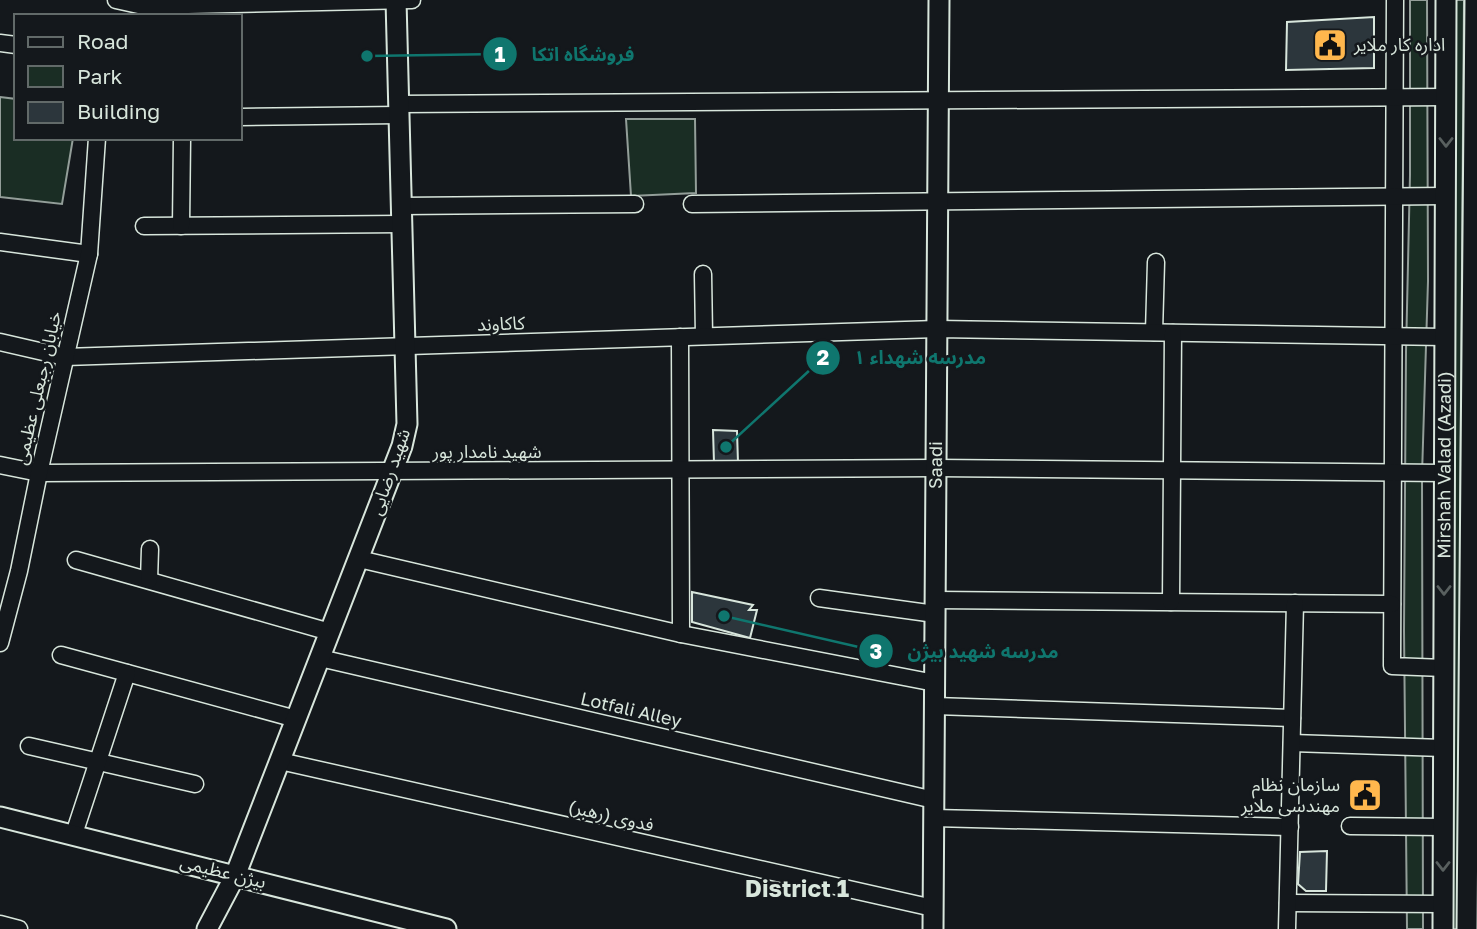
<svg xmlns="http://www.w3.org/2000/svg" width="1477" height="929" viewBox="0 0 1477 929" font-family="'Golos Text','Noto Sans Arabic',sans-serif">
  <style>
    .green { fill: #1a2d24; stroke: #939e99; stroke-width: 2 }
    .building { fill: #2c363c; stroke: #d8e6dc; stroke-width: 2 }
    .lines { fill: none; stroke-linecap: round; stroke-linejoin: round }
    .minor-casing { stroke: #d8e6dc; stroke-width: 19 }
    .major-casing { stroke: #d8e6dc; stroke-width: 23 }
    .minor { stroke: #14181c; stroke-width: 16 }
    .major { stroke: #14181c; stroke-width: 19 }
    .oneway { stroke: #59605f }
    .labels { text-anchor: middle; stroke-width: 5; stroke-linejoin: round; paint-order: stroke }
    .poi-label { font-size: 18px; fill: #d8e6dc; stroke: #14181c; text-anchor: start }
    .street-label { font-size: 18px; fill: #d8e6dc; stroke: #14181c }
    .district-label { font-size: 24px; font-weight: bold; fill: #d8e6dc; stroke: #14181c }
    .leader { fill: none; stroke: #0f766e; stroke-width: 2.5 }
    .callout-dot { fill: #0f766e; stroke: #14181c; stroke-width: 2.5 }
    .mark-label { font-size: 21px; text-anchor: middle; font-weight: bold; fill: #fff }
    .callout-label { font-size: 19px; text-anchor: middle; font-weight: bold; fill: #0f766e; stroke: #14181c; stroke-width: 5; stroke-linejoin: round; paint-order: stroke }
  </style>
  <rect width="100%" height="100%" fill="#14181c"/>
  <g class="green">
    <path d="M 1410,0 L 1427,0 L 1428,281 L 1422,475 L 1423,929 L 1407,929 L 1404,630 L 1406,352 L 1410,175 Z"/>
    <path d="M 1453,0 L 1464,0 L 1460,528 L 1462,929 L 1448,929 Z"/>
    <path d="M 0,97 L 16,99 L 16,138 L 73,138 L 62,204 L 0,197 Z"/>
    <path d="M 626,119 L 695,119 L 696,193 L 631,196 Z"/>
  </g>
  <g class="building">
    <path d="M 1374,17 L 1374,68 L 1286,70 L 1287,22 Z"/>
    <path d="M 713,430 L 737,431 L 738,463 L 714,463 Z"/>
    <path d="M 692,592 L 753,605 L 749,610 L 757,610 L 750,638 L 692,622 Z"/>
    <path d="M 1327,851 L 1326,891 L 1306,891 L 1298,884 L 1300,852 Z"/>
  </g>
  <g class="lines">
    <g class="minor-casing">
      <g id="minor">
        <path d="M 116,0 L 143,6 L 412,0"/>
        <path d="M 1395,0 L 1392,666 L 1444,668"/>
        <path d="M 0,43 L 16,45"/>
        <path d="M 399,104 L 1446,97"/>
        <path d="M 240,117 L 399,115"/>
        <path d="M 692,204 L 1445,196"/>
        <path d="M 401,206 L 635,204"/>
        <path d="M 144,226 L 402,224"/>
        <path d="M 181,226 L 182,138"/>
        <path d="M 0,242 L 89,254"/>
        <path d="M 703,274 L 704,336"/>
        <path d="M 1154,332 L 1156,262"/>
        <path d="M 680,337 L 681,634"/>
        <path d="M 0,342 L 65,357 L 937,329 L 1445,337"/>
        <path d="M 0,465 L 39,473 L 936,468 L 1444,473"/>
        <path d="M 359,559 L 681,634 L 935,683"/>
        <path d="M 76,560 L 330,632"/>
        <path d="M 149,580 L 150,549"/>
        <path d="M 819,598 L 935,614"/>
        <path d="M 935,600 L 1392,604"/>
        <path d="M 1171,602 L 1173,333"/>
        <path d="M 0,643 L 19,571 L 39,473 L 89,254 L 97,138"/>
        <path d="M 61,655 L 296,719"/>
        <path d="M 320,658 L 934,800"/>
        <path d="M 935,706 L 1292,718"/>
        <path d="M 1292,743 L 1443,748"/>
        <path d="M 29,746 L 195,784"/>
        <path d="M 280,761 L 933,908"/>
        <path d="M 934,818 L 1290,827"/>
        <path d="M 1350,826 L 1443,827"/>
        <path d="M 74,834 L 127,673"/>
        <path d="M 1288,903 L 1443,904"/>
        <path d="M 0,924 L 19,929"/>
        <path d="M 1287,929 L 1295,603"/>
      </g>
    </g>
    <g class="major-casing">
      <g id="major">
        <path d="M 0,817 L 446,929"/>
        <path d="M 207,929 L 235,876 L 402,446 L 407,424 L 396,0"/>
        <path id="s1" d="M 933,929 L 939,0"/>
        <path id="s2" d="M 1443,929 L 1446,0"/>
        <path d="M 1467,929 L 1475,0"/>
      </g>
    </g>
    <use href="#minor" class="minor"/>
    <use href="#major" class="major"/>
  </g>
  <defs><path id="oneway-chevron" d="M-2-3.5L2.5 0L-2 3.5" fill="none" stroke-width="1.6" stroke-linecap="round" stroke-linejoin="round" transform="scale(1.75)"/></defs>
  <g class="oneway">
    <use href="#oneway-chevron" transform="translate(1446 142) rotate(90)"/>
    <use href="#oneway-chevron" transform="translate(1444 590) rotate(90)"/>
    <use href="#oneway-chevron" transform="translate(1443 866) rotate(90)"/>
  </g>
  <defs>
    <g id="civic-square" transform="scale(1.75)"><rect x="-9" y="-9" width="18" height="18" rx="4" fill="#ffb74d" stroke="#14181c"/><path d="M-.6-6.5H3V-4.5H.6V-3L4-1V1h2V6H-6V1h2V-1L-.6-3ZM-1.2 2.5V6h2.4V2.5Z" fill="#111"/></g>
  </defs>
  <g fill-rule="evenodd">
    <use href="#civic-square" x="1330" y="45"/>
    <use href="#civic-square" x="1365" y="795"/>
  </g>
  <g class="labels">
    <g class="poi-label">
      <text x="1354" y="51">اداره کار ملایر</text>
      <text x="1340" y="791" text-anchor="end">سازمان نظام<tspan x="1340" dy="21">مهندسی ملایر</tspan></text>
    </g>
    <g class="street-label">
      <text transform="translate(501 324) rotate(-2)" y="6">کاکاوند</text>
      <text transform="translate(38 388) rotate(-77)" y="6">خیابان رجبعلی عظیمی</text>
      <text x="487" y="458">شهید نامدار پور</text>
      <text dy="6" stroke="none"><textPath href="#s1" startOffset="464">Saadi</textPath></text>
      <text dy="6" stroke="none"><textPath href="#s2" startOffset="464">Mirshah Valad (Azadi)</textPath></text>
      <text transform="translate(390 472) rotate(-71)" y="6">شهید رضایی</text>
      <text transform="translate(631 710) rotate(13)" y="6">Lotfali Alley</text>
      <text transform="translate(611 816) rotate(13)" y="6">فدوی (رهبر)</text>
      <text transform="translate(223 872) rotate(14)" y="6">بیژن عظیمی</text>
    </g>
    <g class="district-label">
      <text x="797" y="897">District 1</text>
    </g>
  </g>
  <path class="leader" d="M367 56L500 54M726 447L823 358M724 616L876 651"/>
  <g class="callout-dot">
    <circle cx="367" cy="56" r="7"/>
    <circle cx="726" cy="447" r="7"/>
    <circle cx="724" cy="616" r="7"/>
    <circle cx="500" cy="54" r="18"/>
    <circle cx="823" cy="358" r="18"/>
    <circle cx="876" cy="651" r="18"/>
  </g>
  <g class="mark-label">
    <text x="500" y="62">1</text>
    <text x="823" y="365">2</text>
    <text x="876" y="659">3</text>
  </g>
  <g class="callout-label">
    <text x="583" y="61">فروشگاه اتکا</text>
    <text x="920" y="364">مدرسه شهداء ۱</text>
    <text x="983" y="658">مدرسه شهید بیژن</text>
  </g>
  <rect x="14" y="14" width="228" height="126" fill="#14181c" stroke="#626a69" stroke-width="2"/>
  <rect x="28" y="37" width="35" height="10" fill="#14181c" stroke="#626a69" stroke-width="2"/>
  <text x="77" y="49" font-size="21" fill="#d8e6dc">Road</text>
  <rect x="28" y="66" width="35" height="21" fill="#1a2d24" stroke="#626a69" stroke-width="2"/>
  <text x="77" y="84" font-size="21" fill="#d8e6dc">Park</text>
  <rect x="28" y="102" width="35" height="21" fill="#2c363c" stroke="#626a69" stroke-width="2"/>
  <text x="77" y="119" font-size="21" fill="#d8e6dc">Building</text>
</svg>
